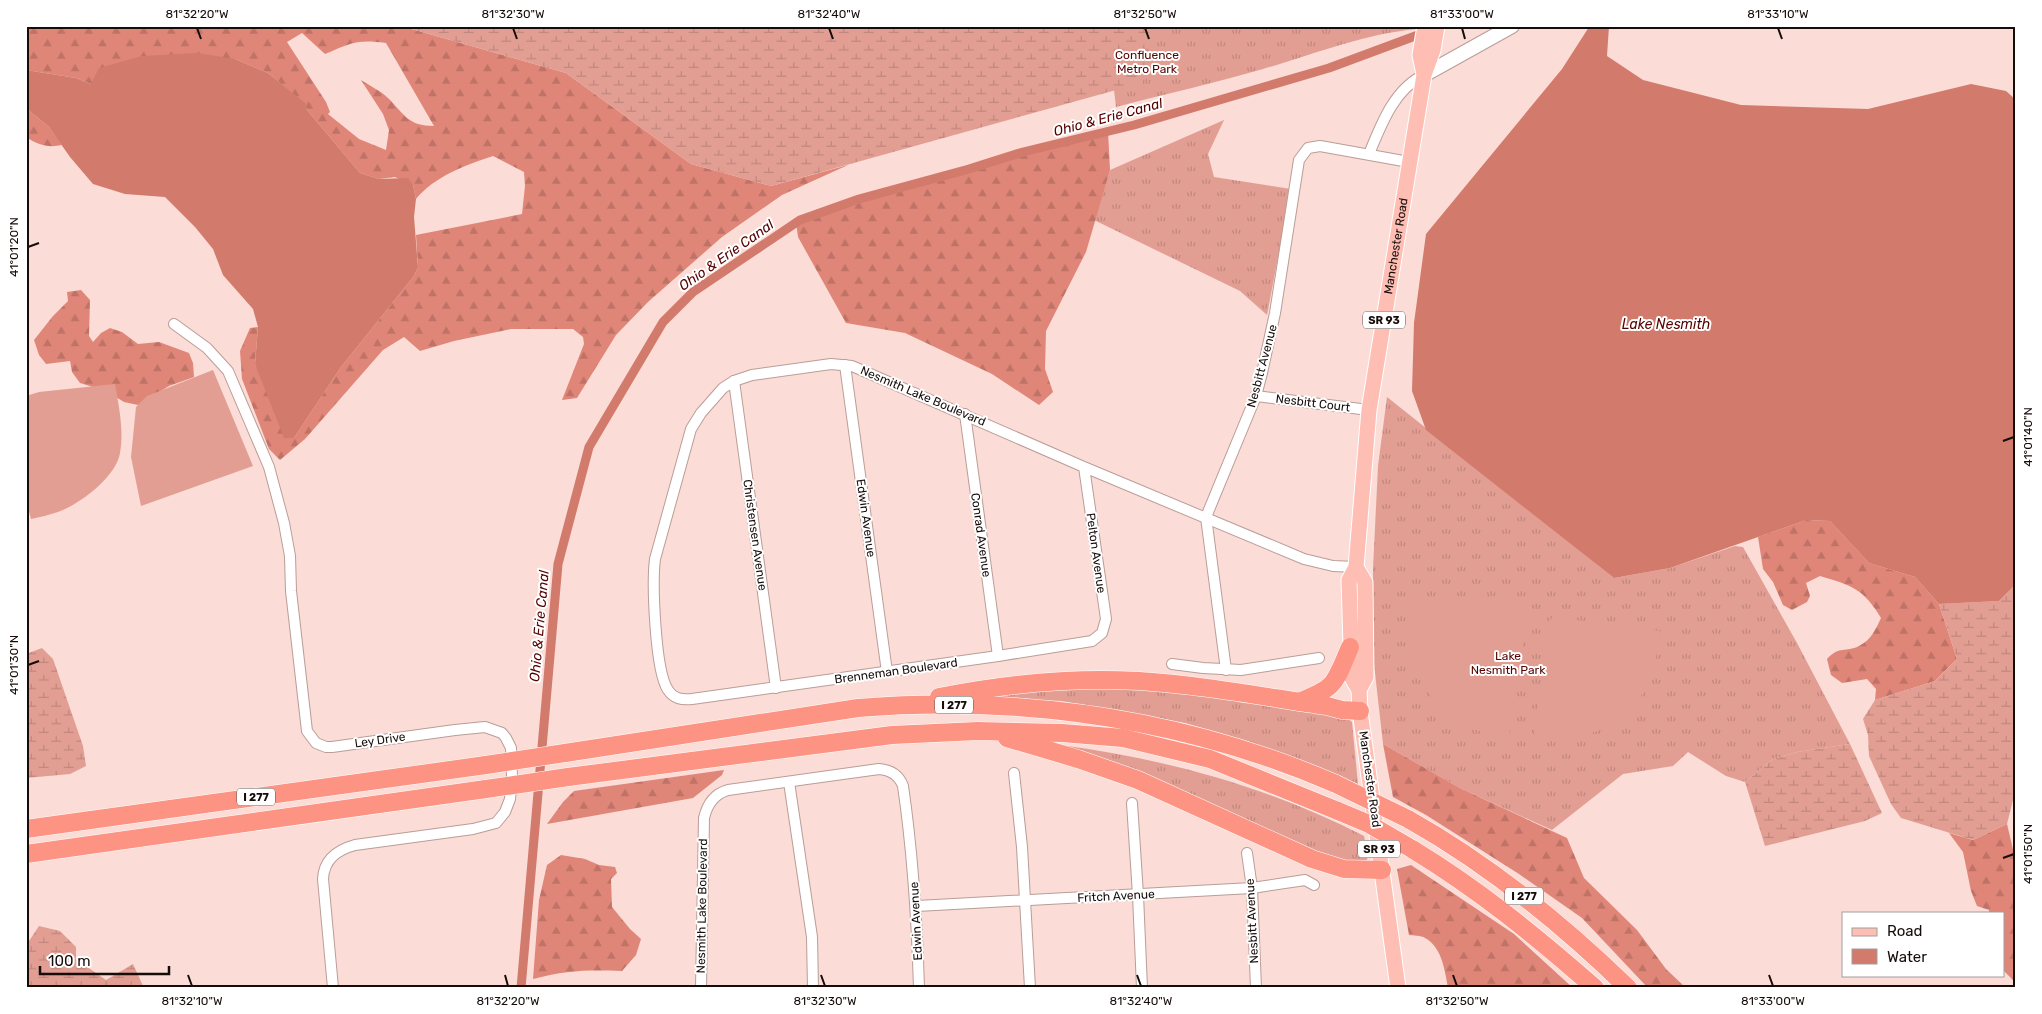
<svg xmlns="http://www.w3.org/2000/svg" width="2042" height="1014" viewBox="0 0 2042 1014" font-family="Rubik,sans-serif">
  <style>
    .grass { fill: url(#grass-tufts) }
    .forest { fill: url(#forest-firs); fill-rule: evenodd }
    .wetland { fill: url(#wetland-marsh) }
    .pitch { fill: #e29e93 }
    .water { fill: #d27a6c }
    .lines { fill: none; stroke-linecap: round; stroke-linejoin: round }
    .canal { stroke: #d27a6c; stroke-width: 9 }
    .street-casing { stroke: #ba9d98; stroke-width: 12 }
    .secondary-casing { stroke: #ba9d98; stroke-width: 16 }
    .primary-casing { stroke: #fff; stroke-width: 17 }
    .highway-casing { stroke: #fff; stroke-width: 19 }
    .street { stroke: #fff; stroke-width: 10 }
    .secondary { stroke: #fff; stroke-width: 14 }
    .primary { stroke: #febeb4; stroke-width: 15 }
    .highway { stroke: #fd9382; stroke-width: 18 }
    .highway-bridge-casing { stroke: #fff; stroke-width: 19; stroke-linecap: butt }
    .highway-bridge { stroke: #fd9382; stroke-width: 18 }
    .ticks { fill: none; stroke: #160c0a; stroke-width: 2 }
    .labels { text-anchor: middle; stroke-width: 4; stroke-linejoin: round; paint-order: stroke }
    .shield { fill: #fff; stroke: #5c5554; stroke-width: 1 }
    .shield-label { font-size: 11px; font-weight: bold; fill: #160c0a }
    .park-label { font-size: 12px; fill: #560301; stroke: #fff }
    .street-label { font-size: 12px; fill: #160c0a; stroke: #fff }
    .water-label { font-size: 14px; font-style: italic; fill: #550200; stroke: #fff }
    .neatline { fill: none; stroke: #160c0a; stroke-width: 2 }
    .ticks-label { font-size: 12px; text-anchor: middle; fill: #160c0a }
  </style>
  <defs>
    <pattern id="grass-tufts" width="24" height="20" patternUnits="userSpaceOnUse" patternTransform="scale(1.25)"><rect width="24" height="20" fill="#e29e93"/><path d="M3 7l-1-3M5 7V3M7 7l1-3M15 17l-1-3M17 17v-4M19 17l1-3" fill="none" stroke="#c1877d"/></pattern>
    <pattern id="forest-firs" width="22" height="20" patternUnits="userSpaceOnUse" patternTransform="scale(1.25)"><rect width="22" height="20" fill="#e08678"/><path d="M5 1l3.5 6h-7zM16 11l3.5 6h-7z" fill="#bf7266"/></pattern>
    <pattern id="wetland-marsh" width="20" height="14" patternUnits="userSpaceOnUse" patternTransform="scale(1.25)"><rect width="20" height="14" fill="#e29e93"/><path d="M1 5h8M5 5V1M11 12h8M15 12V8" fill="none" stroke="#c1877d"/></pattern>
  </defs>
  <rect width="100%" height="100%" fill="#fbdcd6"/>
  <g class="grass">
    <path d="M 1125,26 L 1418,26 L 1417,29 C 1363,34 1315,54 1263,69 C 1215,83 1165,94 1116,107 L 1110,56 Z"/>
    <path d="M 1224,120 L 1208,154 L 1214,177 L 1291,189 L 1267,315 L 1240,291 L 1094,220 L 1110,170 Z"/>
    <path d="M 1387,397 L 1614,578 L 1670,568 L 1735,546 L 1743,547 L 1797,643 L 1850,744 L 1797,752 L 1773,759 L 1745,782 L 1726,776 L 1688,752 L 1673,766 L 1623,774 L 1552,830 L 1460,788 L 1383,744 L 1373,655 L 1373,569 L 1378,466 Z"/>
    <path d="M 1073,686 L 1141,687 L 1338,712 L 1352,722 L 1358,784 L 1317,766 L 1247,741 L 1185,723 L 1062,701 L 981,697 Z"/>
    <path d="M 1060,745 C 1167,759 1268,787 1364,836 L 1368,857 L 1365,864 L 1356,865 L 1311,852 Z"/>
  </g>
  <g class="forest">
    <path d="M 26,26 L 401,26 L 566,73 L 691,164 L 771,186 L 848,165 L 782,195 L 722,237 L 648,302 L 616,335 L 577,398 L 562,400 L 584,344 L 583,337 L 573,329 L 511,329 L 454,341 L 420,351 L 404,337 L 383,350 L 305,439 L 280,460 L 269,449 L 242,379 L 240,351 L 250,328 L 258,327 L 255,364 L 294,438 L 341,367 L 414,276 L 418,267 L 416,235 L 522,214 L 525,186 L 524,172 L 493,156 C 466,165 435,176 416,199 L 413,185 L 395,177 L 379,179 L 360,173 L 307,110 L 304,103 L 268,73 L 235,59 L 91,84 L 76,78 L 26,70 ZM 302,33 L 325,54 C 351,43 357,39 386,43 L 434,126 C 408,126 405,115 388,98 C 381,91 370,86 361,80 L 383,114 L 389,130 L 386,150 L 359,139 L 328,114 L 330,112 L 326,102 L 287,42 Z"/>
    <path d="M 26,108 L 49,127 L 62,145 C 48,148 38,145 26,137 Z"/>
    <path d="M 1108,131 L 1110,170 L 1086,252 L 1046,331 L 1045,369 L 1053,392 L 1039,405 L 992,374 L 905,333 L 846,323 L 798,237 L 796,222 C 898,184 1003,157 1108,131 Z"/>
    <path d="M 81,290 L 90,300 L 89,336 L 93,342 L 101,333 L 110,328 L 122,332 L 138,344 L 159,342 L 189,353 L 193,363 L 194,377 L 169,386 L 138,405 L 124,402 L 106,391 L 80,383 L 72,372 L 70,361 L 46,364 L 39,355 L 34,340 L 53,316 L 68,301 L 67,292 Z"/>
    <path d="M 1806,520 L 1830,521 L 1869,563 L 1915,577 L 1939,604 L 1957,659 L 1935,681 L 1875,700 L 1876,689 L 1867,679 L 1842,683 L 1831,675 L 1827,659 C 1840,645 1845,653 1859,646 C 1871,640 1876,629 1881,618 C 1864,589 1851,585 1820,576 L 1806,583 L 1810,596 L 1807,602 L 1792,610 L 1783,605 L 1773,582 L 1763,569 L 1758,537 Z"/>
    <path d="M 1383,744 L 1460,788 L 1567,838 L 1584,878 L 1637,930 L 1666,969 L 1686,988 L 1648,988 L 1582,918 L 1519,874 L 1426,815 L 1393,797 Z"/>
    <path d="M 724,770 L 722,775 L 693,798 L 547,824 L 563,802 L 574,791 Z"/>
    <path d="M 2007,824 L 2016,862 L 2016,983 L 2003,970 L 2003,913 L 1989,913 L 1989,910 L 1977,906 L 1971,891 L 1963,852 L 1949,833 L 1973,840 Z"/>
    <path d="M 561,855 L 585,859 L 599,865 L 615,867 L 617,873 L 611,879 L 612,907 L 630,929 L 641,939 L 636,955 L 622,971 C 587,970 568,970 533,979 L 539,900 L 547,865 Z"/>
    <path d="M 1411,865 L 1514,934 L 1573,988 L 1448,988 C 1445,971 1442,947 1425,938 C 1421,935 1413,936 1409,935 L 1397,869 Z"/>
  </g>
  <g class="wetland">
    <path d="M 401,26 L 1153,26 L 1145,82 L 771,186 L 691,164 L 566,73 Z"/>
    <path d="M 2016,584 L 2016,788 L 2007,824 L 1973,840 L 1901,818 L 1891,804 L 1869,756 L 1868,735 L 1863,719 L 1875,700 L 1935,681 L 1957,659 L 1939,604 L 1999,601 Z"/>
    <path d="M 42,648 L 53,659 L 83,746 L 86,766 L 70,774 L 26,778 L 26,654 Z"/>
    <path d="M 1850,744 L 1882,813 L 1865,821 L 1765,846 L 1745,782 L 1773,759 L 1797,752 Z"/>
    <path d="M 39,926 L 60,931 L 76,947 L 76,959 L 106,980 L 133,964 L 144,988 L 26,988 L 26,943 L 29,941 Z"/>
  </g>
  <g class="pitch">
    <path d="M 213,370 L 253,466 L 141,506 L 131,457 L 136,407 L 147,396 Z"/>
    <path d="M 115,384 C 119,407 124,430 120,453 C 116,477 80,504 58,512 C 49,515 40,517 31,519 L 26,500 L 26,396 L 39,392 Z"/>
    <path d="M 1408,596 L 1525,604 L 1528,607 L 1509,736 C 1495,735 1477,732 1464,725 C 1460,723 1456,719 1452,716 C 1413,689 1402,641 1408,596 Z"/>
    <path d="M 1553,617 L 1660,631 C 1653,708 1613,745 1534,736 L 1548,622 Z"/>
  </g>
  <g class="water">
    <path d="M 1594,26 L 1609,26 L 1607,56 L 1643,80 L 1741,105 L 1868,109 L 1971,84 L 2006,91 L 2016,100 L 2016,584 L 1999,601 L 1939,604 L 1915,577 L 1869,563 L 1830,521 L 1806,520 L 1670,568 L 1614,578 L 1426,430 L 1412,391 L 1414,323 L 1426,234 L 1562,69 L 1589,27 Z"/>
    <path d="M 197,53 L 235,59 L 268,73 L 305,103 L 307,110 L 360,173 L 379,179 L 408,178 L 413,185 L 416,199 L 414,217 L 418,267 L 414,276 L 341,367 L 294,438 L 284,438 L 255,364 L 258,327 L 253,309 L 223,275 L 213,249 L 195,227 L 165,197 L 125,194 L 93,184 L 70,157 L 49,127 L 26,108 L 26,70 L 76,78 L 91,84 L 99,68 L 142,56 Z"/>
  </g>
  <g class="lines">
    <path class="canal" d="M 521,988 L 558,564 L 589,447 L 663,322 L 693,292 L 800,220 L 859,199 L 969,169 L 1023,152 L 1134,125 L 1329,68 L 1426,32"/>
    <g class="street-casing">
      <g id="street">
        <path d="M 1369,154 C 1381,125 1394,89 1424,75"/>
        <path d="M 174,324 L 207,348 L 228,371 L 269,467 L 284,523 L 290,556 L 291,591 L 307,731 L 316,743 L 326,747 L 332,747 L 455,730 L 485,727 L 502,733 L 506,738 L 511,748 L 512,776 L 510,799 L 505,812 L 496,823 L 473,829 L 355,845 C 337,850 324,859 323,879 L 333,988"/>
        <path d="M 845,365 L 887,672"/>
        <path d="M 734,381 L 776,688"/>
        <path d="M 1256,396 L 1369,410"/>
        <path d="M 965,414 L 998,656"/>
        <path d="M 1084,467 L 1106,619 L 1102,633 L 1092,641 L 998,656 L 692,699 C 682,700 674,699 668,690 C 655,671 652,583 655,559 L 691,429 L 701,413 L 723,388 L 734,381 L 752,375 L 831,364 L 852,366 L 1084,467 L 1304,559 L 1333,566 L 1356,567"/>
        <path d="M 1172,664 L 1203,668 L 1241,670 L 1319,658"/>
        <path d="M 1226,670 L 1206,517 L 1256,396 L 1262,373 L 1275,313 L 1299,160 L 1308,148 L 1320,146 L 1409,162"/>
        <path d="M 1014,773 L 1022,847 L 1030,988"/>
        <path d="M 789,782 L 812,937 L 813,988"/>
        <path d="M 1132,803 L 1138,895 L 1142,988"/>
        <path d="M 1247,853 L 1252,888 L 1256,988"/>
        <path d="M 917,906 L 1252,888 L 1305,880 L 1314,885"/>
        <path d="M 701,988 L 704,818 C 707,805 714,794 728,790 L 879,769 C 891,770 899,775 903,786 C 913,854 917,920 919,988"/>
      </g>
    </g>
    <g class="secondary-casing">
      <path id="secondary" d="M 1424,75 L 1512,26"/>
    </g>
    <g class="primary-casing">
      <g id="primary">
        <path d="M 1424,74 L 1420,55 L 1425,26"/>
        <path d="M 1356,567 L 1365,582 L 1366,677 L 1359,690"/>
        <path id="s1" d="M 1398,988 L 1360,711 L 1359,690 L 1352,678 L 1349,580 L 1356,567 L 1369,410 L 1424,75 L 1433,50 L 1437,26"/>
      </g>
    </g>
    <g class="highway-casing">
      <g id="highway">
        <path d="M 939,697 C 1005,684 1072,677 1139,681 C 1202,685 1265,697 1327,706 L 1342,710 L 1360,711"/>
        <path d="M 1299,702 C 1337,687 1334,684 1350,647"/>
        <path d="M 1007,738 L 1078,759 L 1138,780 L 1312,859 L 1344,869 L 1382,870"/>
        <path d="M 565,753 L 858,708 C 1024,695 1183,718 1336,784"/>
        <path d="M 568,777 L 892,735 L 978,731 L 1062,733 L 1123,738 L 1210,759 L 1338,811"/>
        <path d="M 1408,819 C 1490,865 1561,923 1628,988"/>
        <path d="M 26,829 L 486,765"/>
        <path d="M 1412,849 C 1478,889 1537,937 1595,988"/>
        <path d="M 26,854 L 486,789"/>
      </g>
    </g>
    <use href="#street" class="street"/>
    <use href="#secondary" class="secondary"/>
    <use href="#primary" class="primary"/>
    <use href="#highway" class="highway"/>
    <g class="highway-bridge-casing">
      <g id="highway-bridge">
        <path d="M 486,765 L 565,753"/>
        <path d="M 1336,784 L 1408,819"/>
        <path d="M 486,789 L 568,777"/>
        <path d="M 1338,811 L 1369,824 L 1412,849"/>
      </g>
    </g>
    <use href="#highway-bridge" class="highway-bridge"/>
  </g>
  <path class="ticks" d="M 197,28 L 201,39M 513,28 L 517,39M 829,28 L 833,39M 1145,28 L 1149,39M 1462,28 L 1465,39M 1778,28 L 1782,39M 28,247 L 39,243M 2003,441 L 2014,437M 28,665 L 39,661M 2003,858 L 2014,854M 188,975 L 192,986M 505,975 L 508,986M 821,975 L 825,986M 1137,975 L 1141,986M 1453,975 L 1457,986M 1769,975 L 1773,986"/>
  <g class="labels">
    <g class="shield">
      <rect x="1363" y="311.5" width="42" height="17" rx="4"/>
      <rect x="935" y="696.5" width="38" height="17" rx="4"/>
      <rect x="237" y="788.5" width="38" height="17" rx="4"/>
      <rect x="1358" y="840.5" width="42" height="17" rx="4"/>
      <rect x="1505" y="887.5" width="38" height="17" rx="4"/>
    </g>
    <g class="shield-label">
      <text x="1384" y="324">SR 93</text>
      <text x="954" y="709">I 277</text>
      <text x="256" y="801">I 277</text>
      <text x="1379" y="853">SR 93</text>
      <text x="1524" y="900">I 277</text>
    </g>
    <g class="park-label">
      <text x="1147" y="59">Confluence<tspan x="1147" dy="14">Metro Park</tspan></text>
      <text x="1508" y="660">Lake<tspan x="1508" dy="14">Nesmith Park</tspan></text>
    </g>
    <g class="street-label">
      <text dy="4" stroke="none"><textPath href="#s1" startOffset="751">Manchester Road</textPath></text>
      <text transform="translate(1262 366) rotate(-75)" y="4">Nesbitt Avenue</text>
      <text transform="translate(923 396) rotate(23)" y="4">Nesmith Lake Boulevard</text>
      <text transform="translate(1313 403) rotate(7)" y="4">Nesbitt Court</text>
      <text transform="translate(866 518) rotate(82)" y="4">Edwin Avenue</text>
      <text transform="translate(755 535) rotate(82)" y="4">Christensen Avenue</text>
      <text transform="translate(981 535) rotate(82)" y="4">Conrad Avenue</text>
      <text transform="translate(1096 553) rotate(82)" y="4">Pelton Avenue</text>
      <text transform="translate(896 671) rotate(-8)" y="4">Brenneman Boulevard</text>
      <text transform="translate(380 740) rotate(-8)" y="4">Ley Drive</text>
      <text transform="translate(1370 779) rotate(82)" y="4">Manchester Road</text>
      <text transform="translate(1116 896) rotate(-3)" y="4">Fritch Avenue</text>
      <text transform="translate(702 906) rotate(-89)" y="4">Nesmith Lake Boulevard</text>
      <text transform="translate(916 921) rotate(-93)" y="4">Edwin Avenue</text>
      <text transform="translate(1252 921) rotate(-93)" y="4">Nesbitt Avenue</text>
    </g>
    <g class="water-label">
      <text transform="translate(1108 117) rotate(-15)" y="5">Ohio &amp; Erie Canal</text>
      <text transform="translate(726 255) rotate(-35)" y="5">Ohio &amp; Erie Canal</text>
      <text x="1666" y="329">Lake Nesmith</text>
      <text transform="translate(539 626) rotate(-85)" y="5">Ohio &amp; Erie Canal</text>
    </g>
  </g>
  <rect width="2042" height="1014" fill="none" stroke="#ffffff" stroke-width="55"/>
  <rect x="1842" y="912" width="162" height="65" fill="#ffffff" stroke="#a29e9d"/>
  <rect x="1852" y="928" width="25" height="8" fill="#febeb4" stroke="#a29e9d"/>
  <text x="1887" y="936" font-size="15" fill="#160c0a">Road</text>
  <rect x="1852" y="949" width="25" height="15" fill="#d27a6c" stroke="#a29e9d"/>
  <text x="1887" y="962" font-size="15" fill="#160c0a">Water</text>
  <path d="M40 966v8h129v-8" fill="none" stroke="#160c0a" stroke-width="2.5"/>
  <text x="48" y="966" font-size="15" fill="#160c0a" stroke="#ffffff" stroke-width="4" paint-order="stroke">100 m</text>
  <rect x="28" y="28" width="1986" height="958" class="neatline"/>
  <g class="ticks-label">
    <text x="197" y="18">81°32'20"W</text>
    <text x="513" y="18">81°32'30"W</text>
    <text x="829" y="18">81°32'40"W</text>
    <text x="1145" y="18">81°32'50"W</text>
    <text x="1462" y="18">81°33'00"W</text>
    <text x="1778" y="18">81°33'10"W</text>
    <text transform="translate(14 247) rotate(-90)" y="4">41°01'20"N</text>
    <text transform="translate(2028 437) rotate(-90)" y="4">41°01'40"N</text>
    <text transform="translate(14 665) rotate(-90)" y="4">41°01'30"N</text>
    <text transform="translate(2028 854) rotate(-90)" y="4">41°01'50"N</text>
    <text x="192" y="1005">81°32'10"W</text>
    <text x="508" y="1005">81°32'20"W</text>
    <text x="825" y="1005">81°32'30"W</text>
    <text x="1141" y="1005">81°32'40"W</text>
    <text x="1457" y="1005">81°32'50"W</text>
    <text x="1773" y="1005">81°33'00"W</text>
  </g>
</svg>
